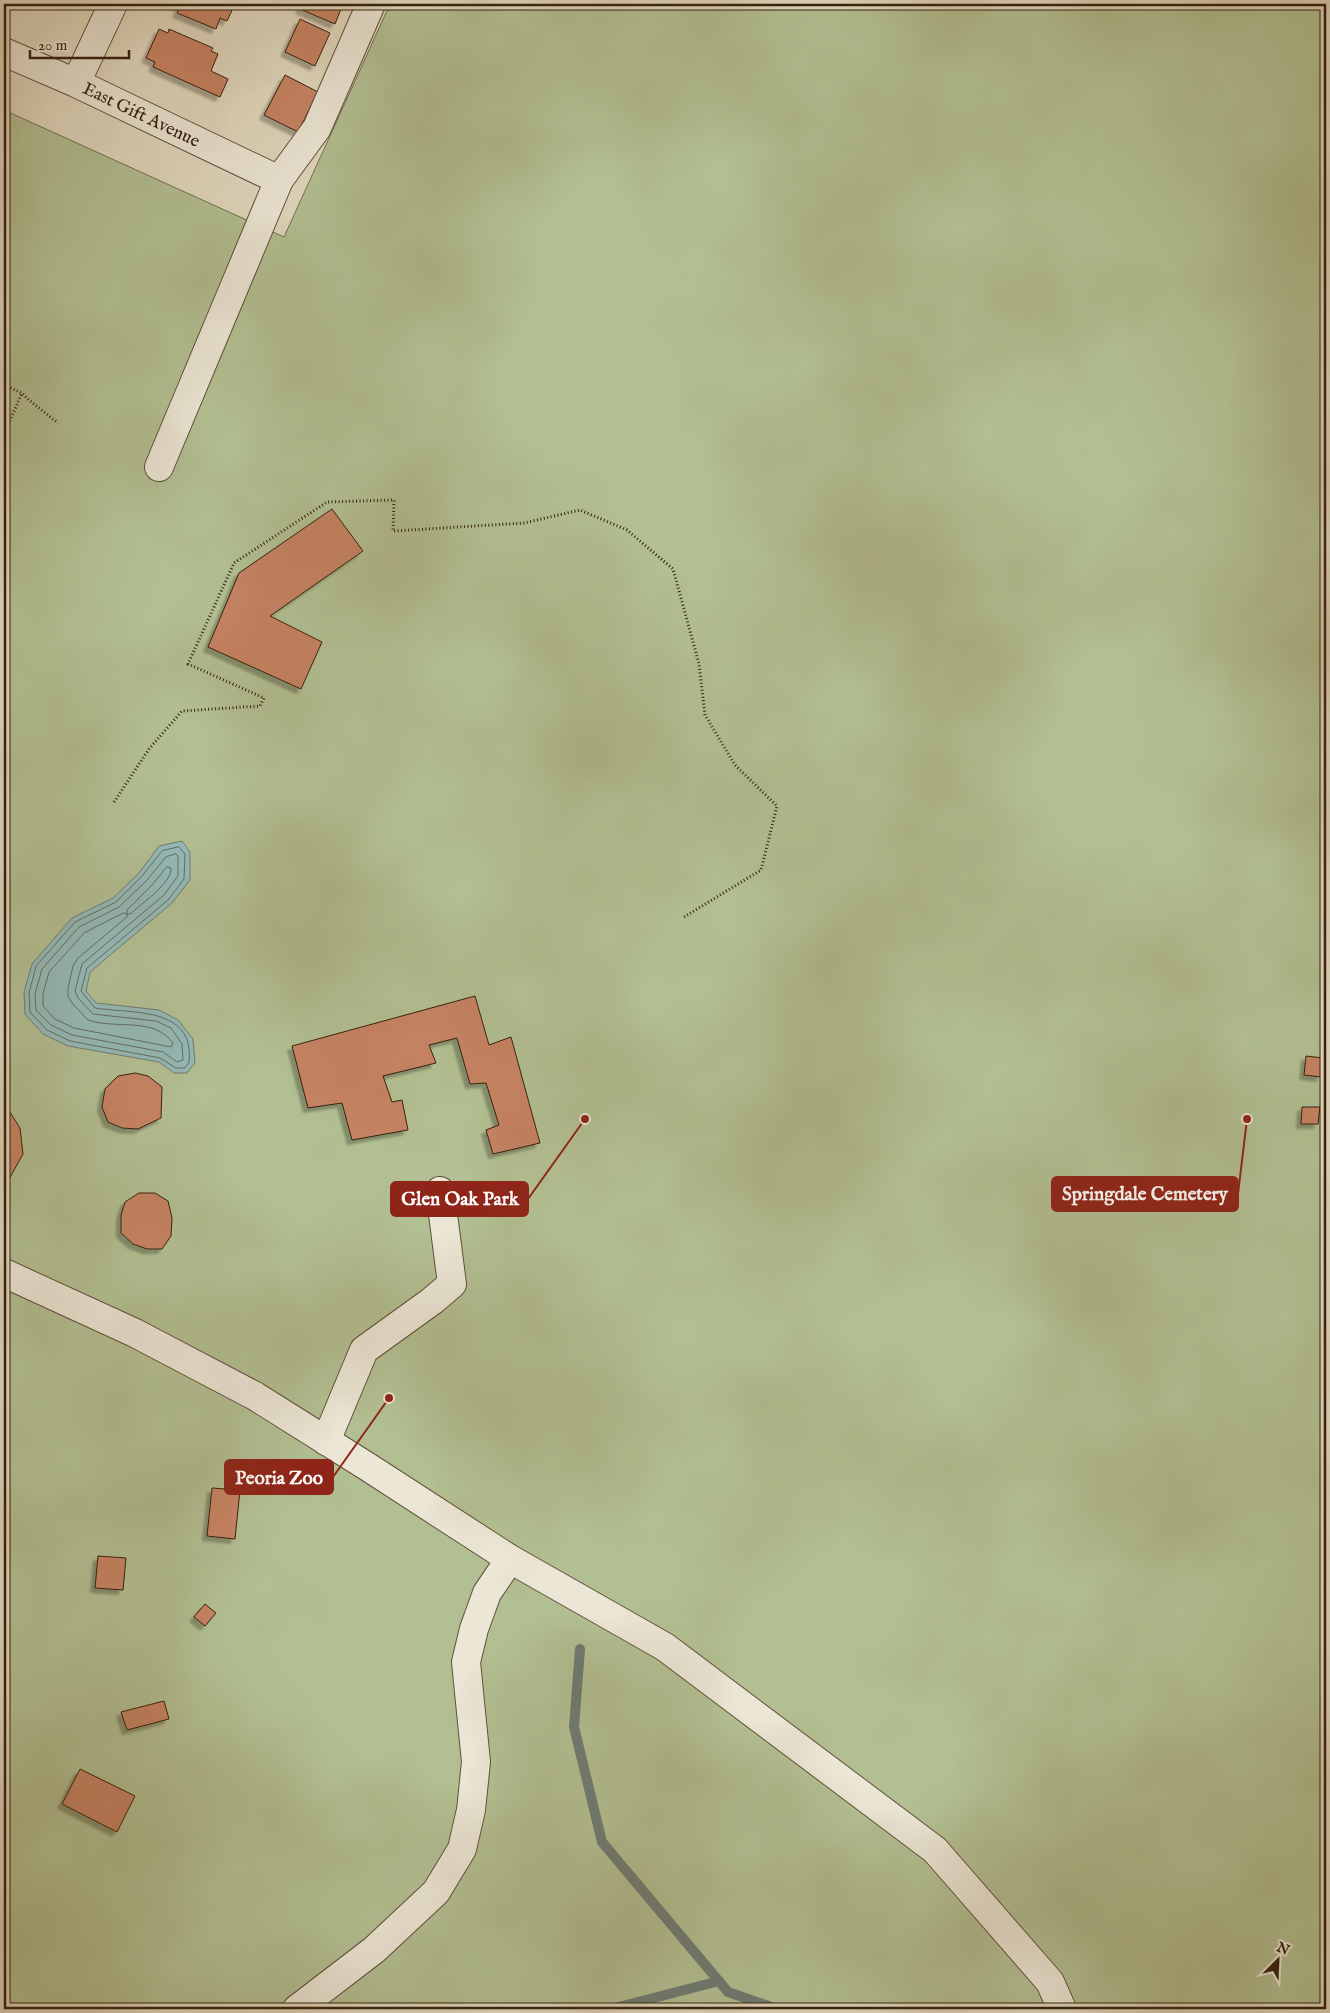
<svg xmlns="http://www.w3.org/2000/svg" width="1330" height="2013" viewBox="0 0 1330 2013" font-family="'IM FELL English',serif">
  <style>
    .green { fill: #b2bf92; stroke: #747050 }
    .water { fill: #94b9b7; stroke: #6e7c73 }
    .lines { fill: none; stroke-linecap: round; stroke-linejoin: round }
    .shore { stroke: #646d62; stroke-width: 1 }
    .stream { stroke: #6e7c73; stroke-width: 10 }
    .building { fill: #c68364; stroke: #35210e; filter: url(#shadow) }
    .minor-casing { stroke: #604f3a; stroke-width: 30 }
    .path { stroke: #35210e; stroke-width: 3; stroke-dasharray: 1 2.5; stroke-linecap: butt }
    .minor { stroke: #ebe6d5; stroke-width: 28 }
    .labels { text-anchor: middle; stroke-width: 4.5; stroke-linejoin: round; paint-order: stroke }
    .street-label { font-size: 18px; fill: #35210e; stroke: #ebe6d5 }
    .leader { fill: none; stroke: #8f2418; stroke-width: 2 }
    .callout-dot { fill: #8f2418; stroke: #ebe6d5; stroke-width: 2 }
    .callout { fill: #8f2418; stroke: #8f2418; stroke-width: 2 }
    .callout-label { font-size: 19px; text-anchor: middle; font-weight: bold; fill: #fff }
  </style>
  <defs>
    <filter id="shadow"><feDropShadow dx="-4.5" dy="4.5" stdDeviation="1" flood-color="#0004"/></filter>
  </defs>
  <rect width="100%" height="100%" fill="#e0d8be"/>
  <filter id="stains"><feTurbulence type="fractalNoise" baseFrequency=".004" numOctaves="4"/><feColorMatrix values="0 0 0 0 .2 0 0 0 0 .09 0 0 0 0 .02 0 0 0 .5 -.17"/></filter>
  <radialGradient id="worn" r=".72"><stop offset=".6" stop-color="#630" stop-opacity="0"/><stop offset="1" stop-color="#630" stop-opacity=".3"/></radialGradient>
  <path class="green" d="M 390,4 L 1326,4 L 1326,2009 L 4,2009 L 4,110 L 284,237 Z"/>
  <path class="water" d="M 182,841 L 190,852 L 190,880 L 172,903 L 90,972 L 86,991 L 96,1003 L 159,1010 L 178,1020 L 193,1039 L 195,1063 L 187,1073 L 174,1073 L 159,1062 L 68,1046 L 43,1034 L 25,1014 L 24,992 L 32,964 L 72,918 L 113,898 L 139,873 L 159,846 Z"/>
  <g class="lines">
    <g class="shore">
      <path d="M 179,847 L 185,854 L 184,879 L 168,900 L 87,968 L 81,991 L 95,1008 C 132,1014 195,1006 189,1062 L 185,1068 L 176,1068 L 160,1058 L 70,1041 L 47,1030 L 30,1012 L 29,993 L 36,966 L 75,922 L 116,902 L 142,876 L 162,851 Z"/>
      <path d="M 176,854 L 178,856 L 178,876 L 164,895 L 82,964 L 75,991 L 78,998 L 93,1014 L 156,1021 L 171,1028 L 182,1044 L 183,1060 L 177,1062 L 163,1052 L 72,1035 L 51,1025 L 36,1010 L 35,994 L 42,969 L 79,927 L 119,907 L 147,880 L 166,857 Z"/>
      <path d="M 167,867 L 171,868 C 172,883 141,904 130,914 L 127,914 L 127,910 L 152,885 Z"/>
      <path d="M 124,913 L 127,914 L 127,917 L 78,958 L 73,966 L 68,988 L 68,996 L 72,1003 L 88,1020 C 117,1030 153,1016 173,1043 L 171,1047 L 74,1028 L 55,1019 L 43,1006 L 43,994 L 49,972 L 84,933 Z"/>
    </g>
    <g class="stream">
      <path d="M 580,1649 L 574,1727 L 602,1842 L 728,1992 L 777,2009"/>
      <path d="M 611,2009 L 719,1981"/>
    </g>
  </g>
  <g class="building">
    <path d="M 173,4 L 235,4 L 227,21 L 220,18 L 216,29 L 177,13 L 180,7 Z"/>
    <path d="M 302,4 L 343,4 L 335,24 L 300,9 Z"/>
    <path d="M 300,19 L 330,33 L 315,66 L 285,52 Z"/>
    <path d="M 159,29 L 168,33 L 169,29 L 213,48 L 211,51 L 218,54 L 211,71 L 228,79 L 220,97 L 153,67 L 155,62 L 146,58 Z"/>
    <path d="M 285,75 L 318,92 L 298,132 L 264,115 Z"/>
    <path d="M 332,509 L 363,551 L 270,616 L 322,642 L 301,689 L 208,647 L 239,573 Z"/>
    <path d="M 475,996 L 489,1045 L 511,1037 L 540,1143 L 493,1154 L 486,1130 L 499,1125 L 486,1083 L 470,1084 L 457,1038 L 429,1045 L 436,1063 L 383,1076 L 392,1102 L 402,1100 L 408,1130 L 352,1140 L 342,1103 L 308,1108 L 292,1046 Z"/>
    <path d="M 1306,1056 L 1323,1058 L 1321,1077 L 1304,1075 Z"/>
    <path d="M 135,1073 L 148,1076 L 162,1087 L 161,1118 L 138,1129 L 122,1128 L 108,1122 L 102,1107 L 105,1089 L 118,1076 Z"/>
    <path d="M 4,1103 L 20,1128 L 23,1154 L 8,1181 L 4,1185 Z"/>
    <path d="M 1302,1107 L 1320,1107 L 1318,1124 L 1301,1124 Z"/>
    <path d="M 139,1193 L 155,1193 L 168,1201 L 172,1218 L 171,1236 L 162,1249 L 147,1249 L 133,1244 L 121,1233 L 121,1215 L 125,1202 Z"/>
    <path d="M 212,1488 L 240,1490 L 235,1539 L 207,1536 Z"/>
    <path d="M 98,1556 L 126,1558 L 123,1590 L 95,1588 Z"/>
    <path d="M 205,1604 L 216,1613 L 205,1626 L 194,1617 Z"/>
    <path d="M 164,1701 L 169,1719 L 127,1730 L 121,1712 Z"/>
    <path d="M 80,1769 L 135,1796 L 117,1832 L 62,1804 Z"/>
  </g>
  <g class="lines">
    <g class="minor-casing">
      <g id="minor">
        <path id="s1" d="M 4,52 L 76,83 L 279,180"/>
        <path d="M 76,83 L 113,4"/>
        <path d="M 159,467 L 279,180 L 317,128 L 371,4"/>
        <path d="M 4,1273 L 135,1333 L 255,1396 L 368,1467 L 510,1559 L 665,1647 L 935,1850 L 1050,1982 L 1062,2009"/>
        <path d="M 326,1441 L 364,1350 L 432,1301 L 452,1284 L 440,1191"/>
        <path d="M 297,2009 L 374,1950 L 436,1892 L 462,1849 L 471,1810 L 476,1762 L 466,1662 L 474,1629 L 487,1593 L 510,1559"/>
      </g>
    </g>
    <g class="path">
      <path d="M 4,385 L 22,393 L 30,401 L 58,423"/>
      <path d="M 4,434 L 22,393"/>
      <path d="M 114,802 L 149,749 L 182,711 L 260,706 L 264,698 L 188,664 L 234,563 L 327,502 L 394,500 L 393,531 L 524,523 L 580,510 L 627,530 L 673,569 L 699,664 L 705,715 L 735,765 L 777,806 L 761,870 L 684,917"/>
    </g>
    <use href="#minor" class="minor"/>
  </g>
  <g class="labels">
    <g class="street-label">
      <text dy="6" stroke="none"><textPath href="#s1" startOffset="151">East Gift Avenue</textPath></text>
    </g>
  </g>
  <path class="leader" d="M1247 1119L1238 1194M585 1119L528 1199M389 1398L333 1477"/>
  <g class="callout-dot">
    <circle cx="1247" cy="1119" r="5"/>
    <circle cx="585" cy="1119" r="5"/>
    <circle cx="389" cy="1398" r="5"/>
  </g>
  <g class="callout">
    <rect x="1052" y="1177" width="186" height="34" rx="5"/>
    <rect x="391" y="1182" width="137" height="34" rx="5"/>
    <rect x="225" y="1460" width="108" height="34" rx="5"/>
  </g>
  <g class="callout-label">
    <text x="1145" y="1200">Springdale Cemetery</text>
    <text x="460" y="1205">Glen Oak Park</text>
    <text x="279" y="1484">Peoria Zoo</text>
  </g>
  <rect width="1330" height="2013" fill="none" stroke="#e0d8be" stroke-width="20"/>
  <rect x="5" y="5" width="1320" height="2003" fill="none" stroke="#35210e" stroke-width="2.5"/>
  <rect x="10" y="10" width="1310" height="1993" fill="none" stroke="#35210e"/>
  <g transform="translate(1278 1960) rotate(24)" stroke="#ebe6d5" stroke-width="4" paint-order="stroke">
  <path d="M0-4L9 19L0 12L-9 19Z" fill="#35210e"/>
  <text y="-8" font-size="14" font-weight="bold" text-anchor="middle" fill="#35210e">N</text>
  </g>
  <path d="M30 50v8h99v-8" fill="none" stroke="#35210e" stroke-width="2.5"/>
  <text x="38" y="50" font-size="15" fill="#35210e" stroke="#ebe6d5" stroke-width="4" paint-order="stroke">20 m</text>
  <rect width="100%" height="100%" filter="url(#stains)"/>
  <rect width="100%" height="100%" fill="url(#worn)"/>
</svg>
